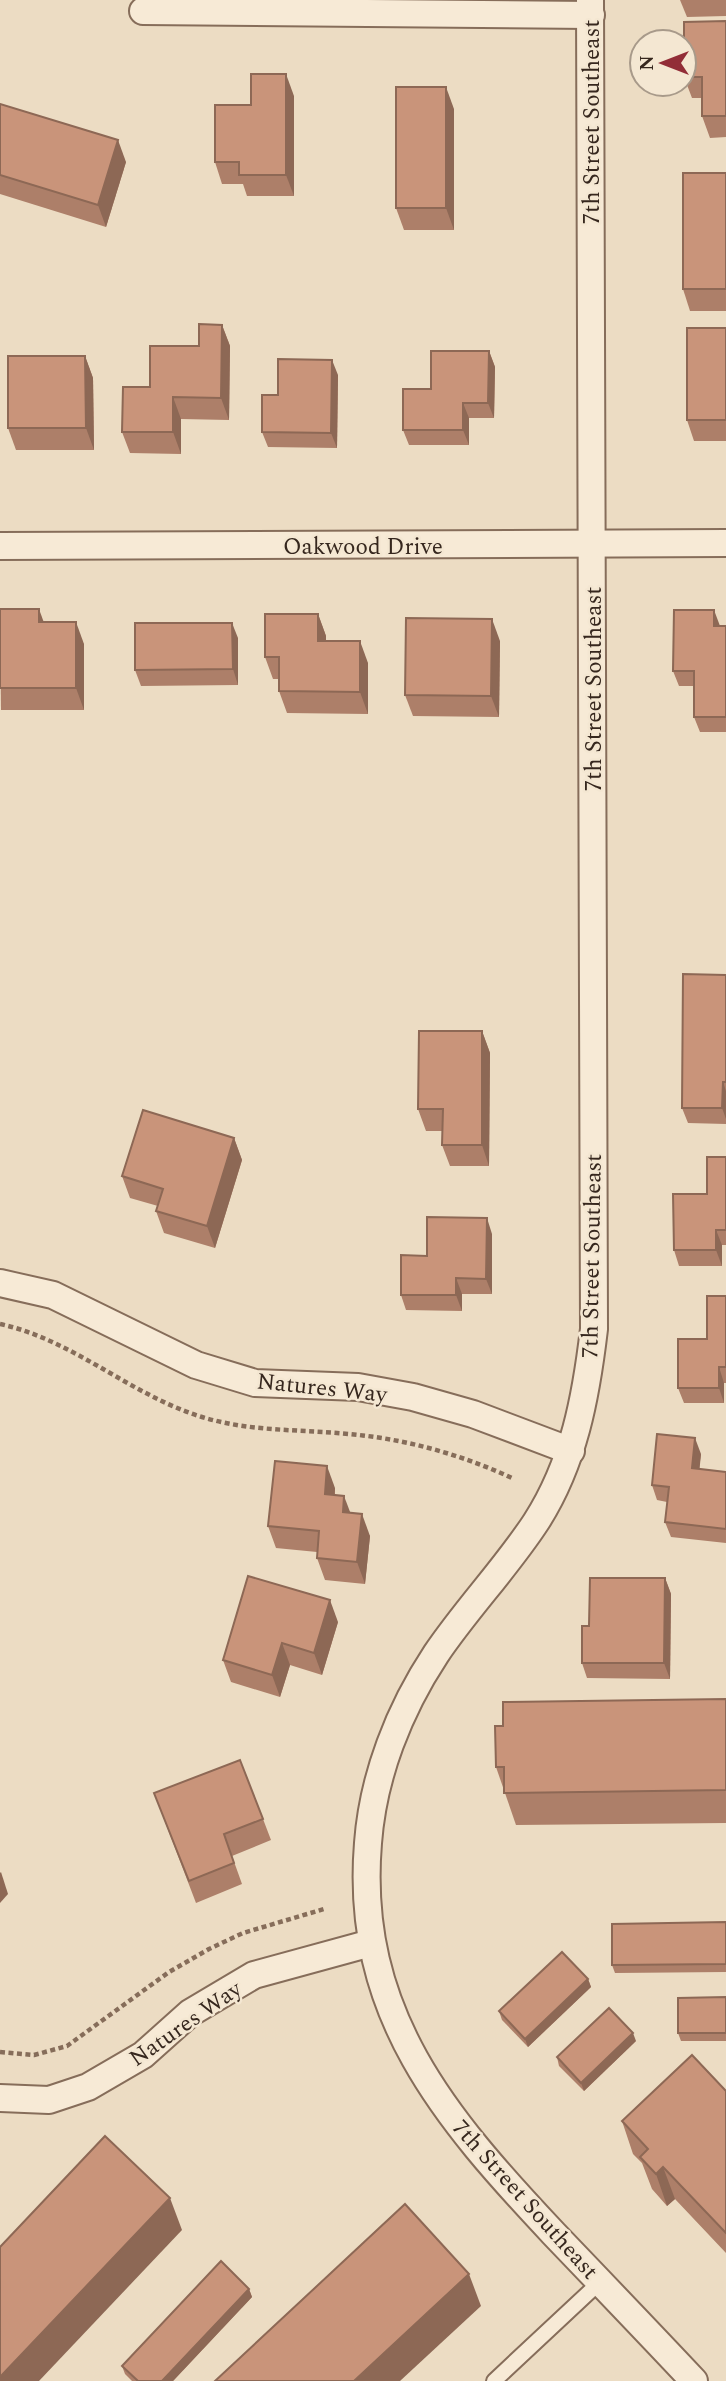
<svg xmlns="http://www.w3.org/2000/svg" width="726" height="2381" viewBox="0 0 726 2381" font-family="Spectral,serif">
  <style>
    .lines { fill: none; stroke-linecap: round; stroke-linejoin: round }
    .lane-casing { stroke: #866d5a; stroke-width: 18 }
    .street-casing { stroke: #866d5a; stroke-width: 30 }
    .path { stroke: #866d5a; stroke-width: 4.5; stroke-dasharray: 5 3.5; stroke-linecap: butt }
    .lane { stroke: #f7ead6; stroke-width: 14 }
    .street { stroke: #f7ead6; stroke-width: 26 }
    .wall { fill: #ad7f69 }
    .shaded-wall { fill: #8d6855 }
    .building { fill: #c9947a; stroke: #8d6855; stroke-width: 2 }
    .labels { text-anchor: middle; stroke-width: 5; stroke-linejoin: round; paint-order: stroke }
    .street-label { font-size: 23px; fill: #36271e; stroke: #f4e7d2 }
  </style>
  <rect width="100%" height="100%" fill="#ecdcc3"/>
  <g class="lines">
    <g class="lane-casing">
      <path id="lane" d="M 494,2381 L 600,2282"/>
    </g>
    <g class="street-casing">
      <g id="street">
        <path d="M 590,0 L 594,1329 C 586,1397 574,1463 536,1522 C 506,1568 467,1608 436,1654 C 399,1710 373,1776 368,1843 C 354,2013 445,2118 554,2234 C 601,2283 648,2332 694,2381"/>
        <path d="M 143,11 L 591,15"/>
        <path d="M 0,546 L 726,543"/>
        <path d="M 0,1283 L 53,1295 L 196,1365 L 255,1383 L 358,1387 L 413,1397 L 473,1414 L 571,1451"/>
        <path d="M 0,2098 L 49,2100 L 88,2087 L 143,2055 L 190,2013 L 254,1975 L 371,1943"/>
      </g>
    </g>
    <g class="path">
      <path d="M 0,1324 C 74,1340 130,1395 202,1417 C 251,1432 298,1429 349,1434 C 405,1439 460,1454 512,1478"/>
      <path d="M 0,2052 L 34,2055 L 67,2046 L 169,1972 L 209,1949 L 243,1933 L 324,1909"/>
    </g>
    <use href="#lane" class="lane"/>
    <use href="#street" class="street"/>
  </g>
  <g class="wall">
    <path d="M 680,0 L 726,0 L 726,16 L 687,17 Z"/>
    <path d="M 726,21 L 726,137 L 710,138 L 702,116 L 702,98 L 692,98 L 684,77 Z"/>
    <path d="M 294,96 L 294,196 L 247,196 L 243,184 L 222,184 L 215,162 L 251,105 Z"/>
    <path d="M 0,104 L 126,162 L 106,227 L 0,194 Z"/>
    <path d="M 454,109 L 454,230 L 404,230 L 396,208 Z"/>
    <path d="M 726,173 L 726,311 L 690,311 L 683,289 Z"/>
    <path d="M 222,325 L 230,346 L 229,420 L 181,419 L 181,454 L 130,453 L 122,432 L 150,387 L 199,346 Z"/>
    <path d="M 726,328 L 726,441 L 694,441 L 687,420 Z"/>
    <path d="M 489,351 L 495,367 L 494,418 L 469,418 L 469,445 L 409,445 L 403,430 L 431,389 Z"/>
    <path d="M 85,356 L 93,378 L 94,450 L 16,450 L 8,428 Z"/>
    <path d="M 338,375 L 337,448 L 268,447 L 262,432 L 278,395 Z"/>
    <path d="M 0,609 L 44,622 L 84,644 L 84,710 L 1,710 Z"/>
    <path d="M 318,614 L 326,636 L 326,641 L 368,663 L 368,714 L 287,713 L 279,691 L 279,679 L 273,679 L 265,657 Z"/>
    <path d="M 720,626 L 726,626 L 726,732 L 700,732 L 694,717 L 694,686 L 679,686 L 673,671 Z"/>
    <path d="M 238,638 L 238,685 L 141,686 L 135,670 Z"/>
    <path d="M 500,641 L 499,717 L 413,716 L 405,695 Z"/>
    <path d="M 726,975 L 726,1124 L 688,1123 L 682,1108 Z"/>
    <path d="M 482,1031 L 490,1053 L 489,1166 L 450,1166 L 442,1145 L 442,1131 L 426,1131 L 418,1109 Z"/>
    <path d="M 234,1138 L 242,1160 L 215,1248 L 164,1233 L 156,1211 L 158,1206 L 130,1198 L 122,1176 Z"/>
    <path d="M 726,1157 L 726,1245 L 722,1245 L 722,1266 L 679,1266 L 674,1250 L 707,1194 Z"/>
    <path d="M 492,1234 L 492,1294 L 462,1294 L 462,1311 L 406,1310 L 401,1295 L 427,1256 Z"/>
    <path d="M 726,1296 L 726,1383 L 724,1383 L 724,1403 L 684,1403 L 678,1388 L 707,1339 Z"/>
    <path d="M 701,1454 L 699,1469 L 726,1472 L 726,1543 L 671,1537 L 665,1522 L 667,1502 L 657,1500 L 652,1485 Z"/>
    <path d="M 335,1488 L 335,1495 L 370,1536 L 365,1584 L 325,1580 L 317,1558 L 317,1552 L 276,1548 L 268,1526 Z"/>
    <path d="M 665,1578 L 671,1594 L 670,1679 L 587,1678 L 582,1663 L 589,1626 Z"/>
    <path d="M 338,1622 L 322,1675 L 290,1665 L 280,1697 L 231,1682 L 223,1660 Z"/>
    <path d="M 726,1699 L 726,1823 L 516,1825 L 496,1767 Z"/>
    <path d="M 154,1793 L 263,1819 L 271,1840 L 232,1856 L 242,1884 L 196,1903 Z"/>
    <path d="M 726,1922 L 726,1972 L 615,1973 L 612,1965 Z"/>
    <path d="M 588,1979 L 591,1987 L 528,2047 L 502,2020 L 499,2011 Z"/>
    <path d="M 726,1997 L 726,2041 L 681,2041 L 678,2033 Z"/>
    <path d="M 636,2041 L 584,2091 L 559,2066 L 557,2057 Z"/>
    <path d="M 726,2091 L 726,2253 L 675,2199 L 667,2206 L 652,2189 L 642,2163 L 633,2154 L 622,2121 Z"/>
    <path d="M 249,2289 L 252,2297 L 173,2381 L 132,2381 L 125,2374 L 122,2366 Z"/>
  </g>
  <g class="shaded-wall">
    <path d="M 286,74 L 294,96 L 294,196 L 286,175 Z"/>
    <path d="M 446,87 L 454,109 L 454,230 L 446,208 Z"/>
    <path d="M 118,140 L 126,162 L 106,227 L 98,205 Z"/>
    <path d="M 222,325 L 230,346 L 229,420 L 221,398 Z"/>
    <path d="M 489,351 L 495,367 L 494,418 L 488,403 Z"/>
    <path d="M 85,356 L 93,378 L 94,450 L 86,428 Z"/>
    <path d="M 332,360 L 338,375 L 337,448 L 331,433 Z"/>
    <path d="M 173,397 L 181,419 L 181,454 L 173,432 Z"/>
    <path d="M 463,403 L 469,418 L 469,445 L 463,430 Z"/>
    <path d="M 39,609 L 47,631 L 39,622 Z"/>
    <path d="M 714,610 L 720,626 L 714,626 Z"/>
    <path d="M 318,614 L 326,636 L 326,662 L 318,641 Z"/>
    <path d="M 492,619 L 500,641 L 499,717 L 491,696 Z"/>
    <path d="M 76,622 L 84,644 L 84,710 L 76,688 Z"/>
    <path d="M 232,623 L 238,638 L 238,685 L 233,669 Z"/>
    <path d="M 360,641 L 368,663 L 368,714 L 360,692 Z"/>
    <path d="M 482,1031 L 490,1053 L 489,1166 L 482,1145 Z"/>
    <path d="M 723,1082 L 726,1091 L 726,1119 L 722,1108 Z"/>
    <path d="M 234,1138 L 242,1160 L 215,1248 L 207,1226 Z"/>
    <path d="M 487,1218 L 492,1234 L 492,1294 L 486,1279 Z"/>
    <path d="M 716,1230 L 722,1245 L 722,1266 L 716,1250 Z"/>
    <path d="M 456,1278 L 462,1294 L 462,1311 L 456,1295 Z"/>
    <path d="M 719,1367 L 724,1383 L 724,1403 L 719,1388 Z"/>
    <path d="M 695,1438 L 701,1454 L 698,1484 L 692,1468 Z"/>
    <path d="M 327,1466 L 335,1488 L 333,1516 L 325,1494 Z"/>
    <path d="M 344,1496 L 352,1517 L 343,1512 Z"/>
    <path d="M 362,1514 L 370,1536 L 365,1584 L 357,1562 Z"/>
    <path d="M 665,1578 L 671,1594 L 670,1679 L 664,1663 Z"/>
    <path d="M 330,1600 L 338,1622 L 322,1675 L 314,1653 Z"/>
    <path d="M 282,1643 L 290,1665 L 280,1697 L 272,1675 Z"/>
    <path d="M 1,1872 L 8,1894 L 0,1903 L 0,1873 Z"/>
    <path d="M 588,1979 L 591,1987 L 528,2047 L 525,2039 Z"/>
    <path d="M 633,2033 L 636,2041 L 584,2091 L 581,2083 Z"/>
    <path d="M 663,2167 L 675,2199 L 667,2206 L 656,2174 Z"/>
    <path d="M 170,2198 L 182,2230 L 39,2381 L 0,2381 L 0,2377 Z"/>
    <path d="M 469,2274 L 481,2306 L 400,2381 L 354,2381 Z"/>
    <path d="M 249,2289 L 252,2297 L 173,2381 L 162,2381 Z"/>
  </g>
  <g class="building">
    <path d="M 726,21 L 726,116 L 702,116 L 702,77 L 684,77 L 684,22 Z"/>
    <path d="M 251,74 L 286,74 L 286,175 L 239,175 L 239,162 L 215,162 L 215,105 L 251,105 Z"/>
    <rect x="396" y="87" width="50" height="121"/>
    <path d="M 0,104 L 118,140 L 98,205 L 0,175 Z"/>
    <rect x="683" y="173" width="43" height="116"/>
    <path d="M 199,324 L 222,325 L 221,398 L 173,397 L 173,432 L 122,432 L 123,387 L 150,387 L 150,346 L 199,346 Z"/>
    <rect x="687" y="328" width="39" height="92"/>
    <path d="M 431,351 L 489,351 L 488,403 L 463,403 L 463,430 L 403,430 L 403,389 L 431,389 Z"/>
    <path d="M 8,356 L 85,356 L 86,428 L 8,428 Z"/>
    <path d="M 278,359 L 332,360 L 331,433 L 262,432 L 262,395 L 278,395 Z"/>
    <path d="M 0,609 L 39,609 L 39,622 L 76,622 L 76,688 L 0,688 Z"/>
    <path d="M 674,610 L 714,610 L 714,626 L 726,626 L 726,717 L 694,717 L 694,671 L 673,671 Z"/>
    <path d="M 265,614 L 318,614 L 318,641 L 360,641 L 360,692 L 279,691 L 279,657 L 265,657 Z"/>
    <path d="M 406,618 L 492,619 L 491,696 L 405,695 Z"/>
    <path d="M 135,623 L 232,623 L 233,669 L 135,670 Z"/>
    <path d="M 683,974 L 726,975 L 726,1082 L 723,1082 L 722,1108 L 682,1108 Z"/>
    <path d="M 419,1031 L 482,1031 L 482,1145 L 442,1145 L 443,1109 L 418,1109 Z"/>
    <path d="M 143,1110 L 234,1138 L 207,1226 L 156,1211 L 163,1189 L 122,1176 Z"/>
    <path d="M 707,1157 L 726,1157 L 726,1230 L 716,1230 L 716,1250 L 674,1250 L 673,1194 L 707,1194 Z"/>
    <path d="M 427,1217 L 487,1218 L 486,1279 L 456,1278 L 456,1295 L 401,1295 L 401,1255 L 427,1256 Z"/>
    <path d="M 707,1296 L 726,1296 L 726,1367 L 719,1367 L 719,1388 L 678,1388 L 678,1339 L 707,1339 Z"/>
    <path d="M 657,1434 L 695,1438 L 692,1468 L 726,1472 L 726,1529 L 665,1522 L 669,1487 L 652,1485 Z"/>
    <path d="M 275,1461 L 327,1466 L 325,1494 L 344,1496 L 343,1512 L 362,1514 L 357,1562 L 317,1558 L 319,1531 L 268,1526 Z"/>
    <path d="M 248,1576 L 330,1600 L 314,1653 L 282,1643 L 272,1675 L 223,1660 Z"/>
    <path d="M 590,1578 L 665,1578 L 664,1663 L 582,1663 L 582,1626 L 589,1626 Z"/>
    <path d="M 726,1699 L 726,1790 L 504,1793 L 504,1767 L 496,1767 L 495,1726 L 503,1726 L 503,1702 Z"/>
    <path d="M 240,1760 L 263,1819 L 224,1834 L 234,1863 L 189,1881 L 154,1793 Z"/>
    <path d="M 726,1922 L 726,1964 L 612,1965 L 612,1924 Z"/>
    <path d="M 562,1952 L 588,1979 L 525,2039 L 499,2011 Z"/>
    <path d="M 726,1997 L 726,2033 L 678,2033 L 678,1998 Z"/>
    <path d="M 609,2008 L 633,2033 L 581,2083 L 557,2057 Z"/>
    <path d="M 692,2055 L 726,2091 L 726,2233 L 663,2167 L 656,2174 L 640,2157 L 648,2149 L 622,2121 Z"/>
    <path d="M 105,2136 L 170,2198 L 0,2377 L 0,2247 Z"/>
    <path d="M 405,2204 L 469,2274 L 354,2381 L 215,2381 Z"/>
    <path d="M 221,2261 L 249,2289 L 162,2381 L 138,2381 L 122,2366 Z"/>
  </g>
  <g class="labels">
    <g class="street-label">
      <text transform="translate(591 122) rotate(-90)" y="8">7th Street Southeast</text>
      <text x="363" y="554">Oakwood Drive</text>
      <text transform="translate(593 689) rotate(-90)" y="8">7th Street Southeast</text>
      <text transform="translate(591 1256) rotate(-89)" y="8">7th Street Southeast</text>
      <text transform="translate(322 1387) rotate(6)" y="8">Natures Way</text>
      <text transform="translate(185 2023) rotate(-35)" y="8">Natures Way</text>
      <text transform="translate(526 2199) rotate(48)" y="8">7th Street Southeast</text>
    </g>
  </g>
  <g transform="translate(663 63) rotate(270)"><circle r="33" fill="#f4e7d2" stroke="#a89a8a" stroke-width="2"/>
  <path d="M0-5L12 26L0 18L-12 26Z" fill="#922d37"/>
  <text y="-10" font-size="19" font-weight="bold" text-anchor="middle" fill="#36271e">N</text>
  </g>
</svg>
